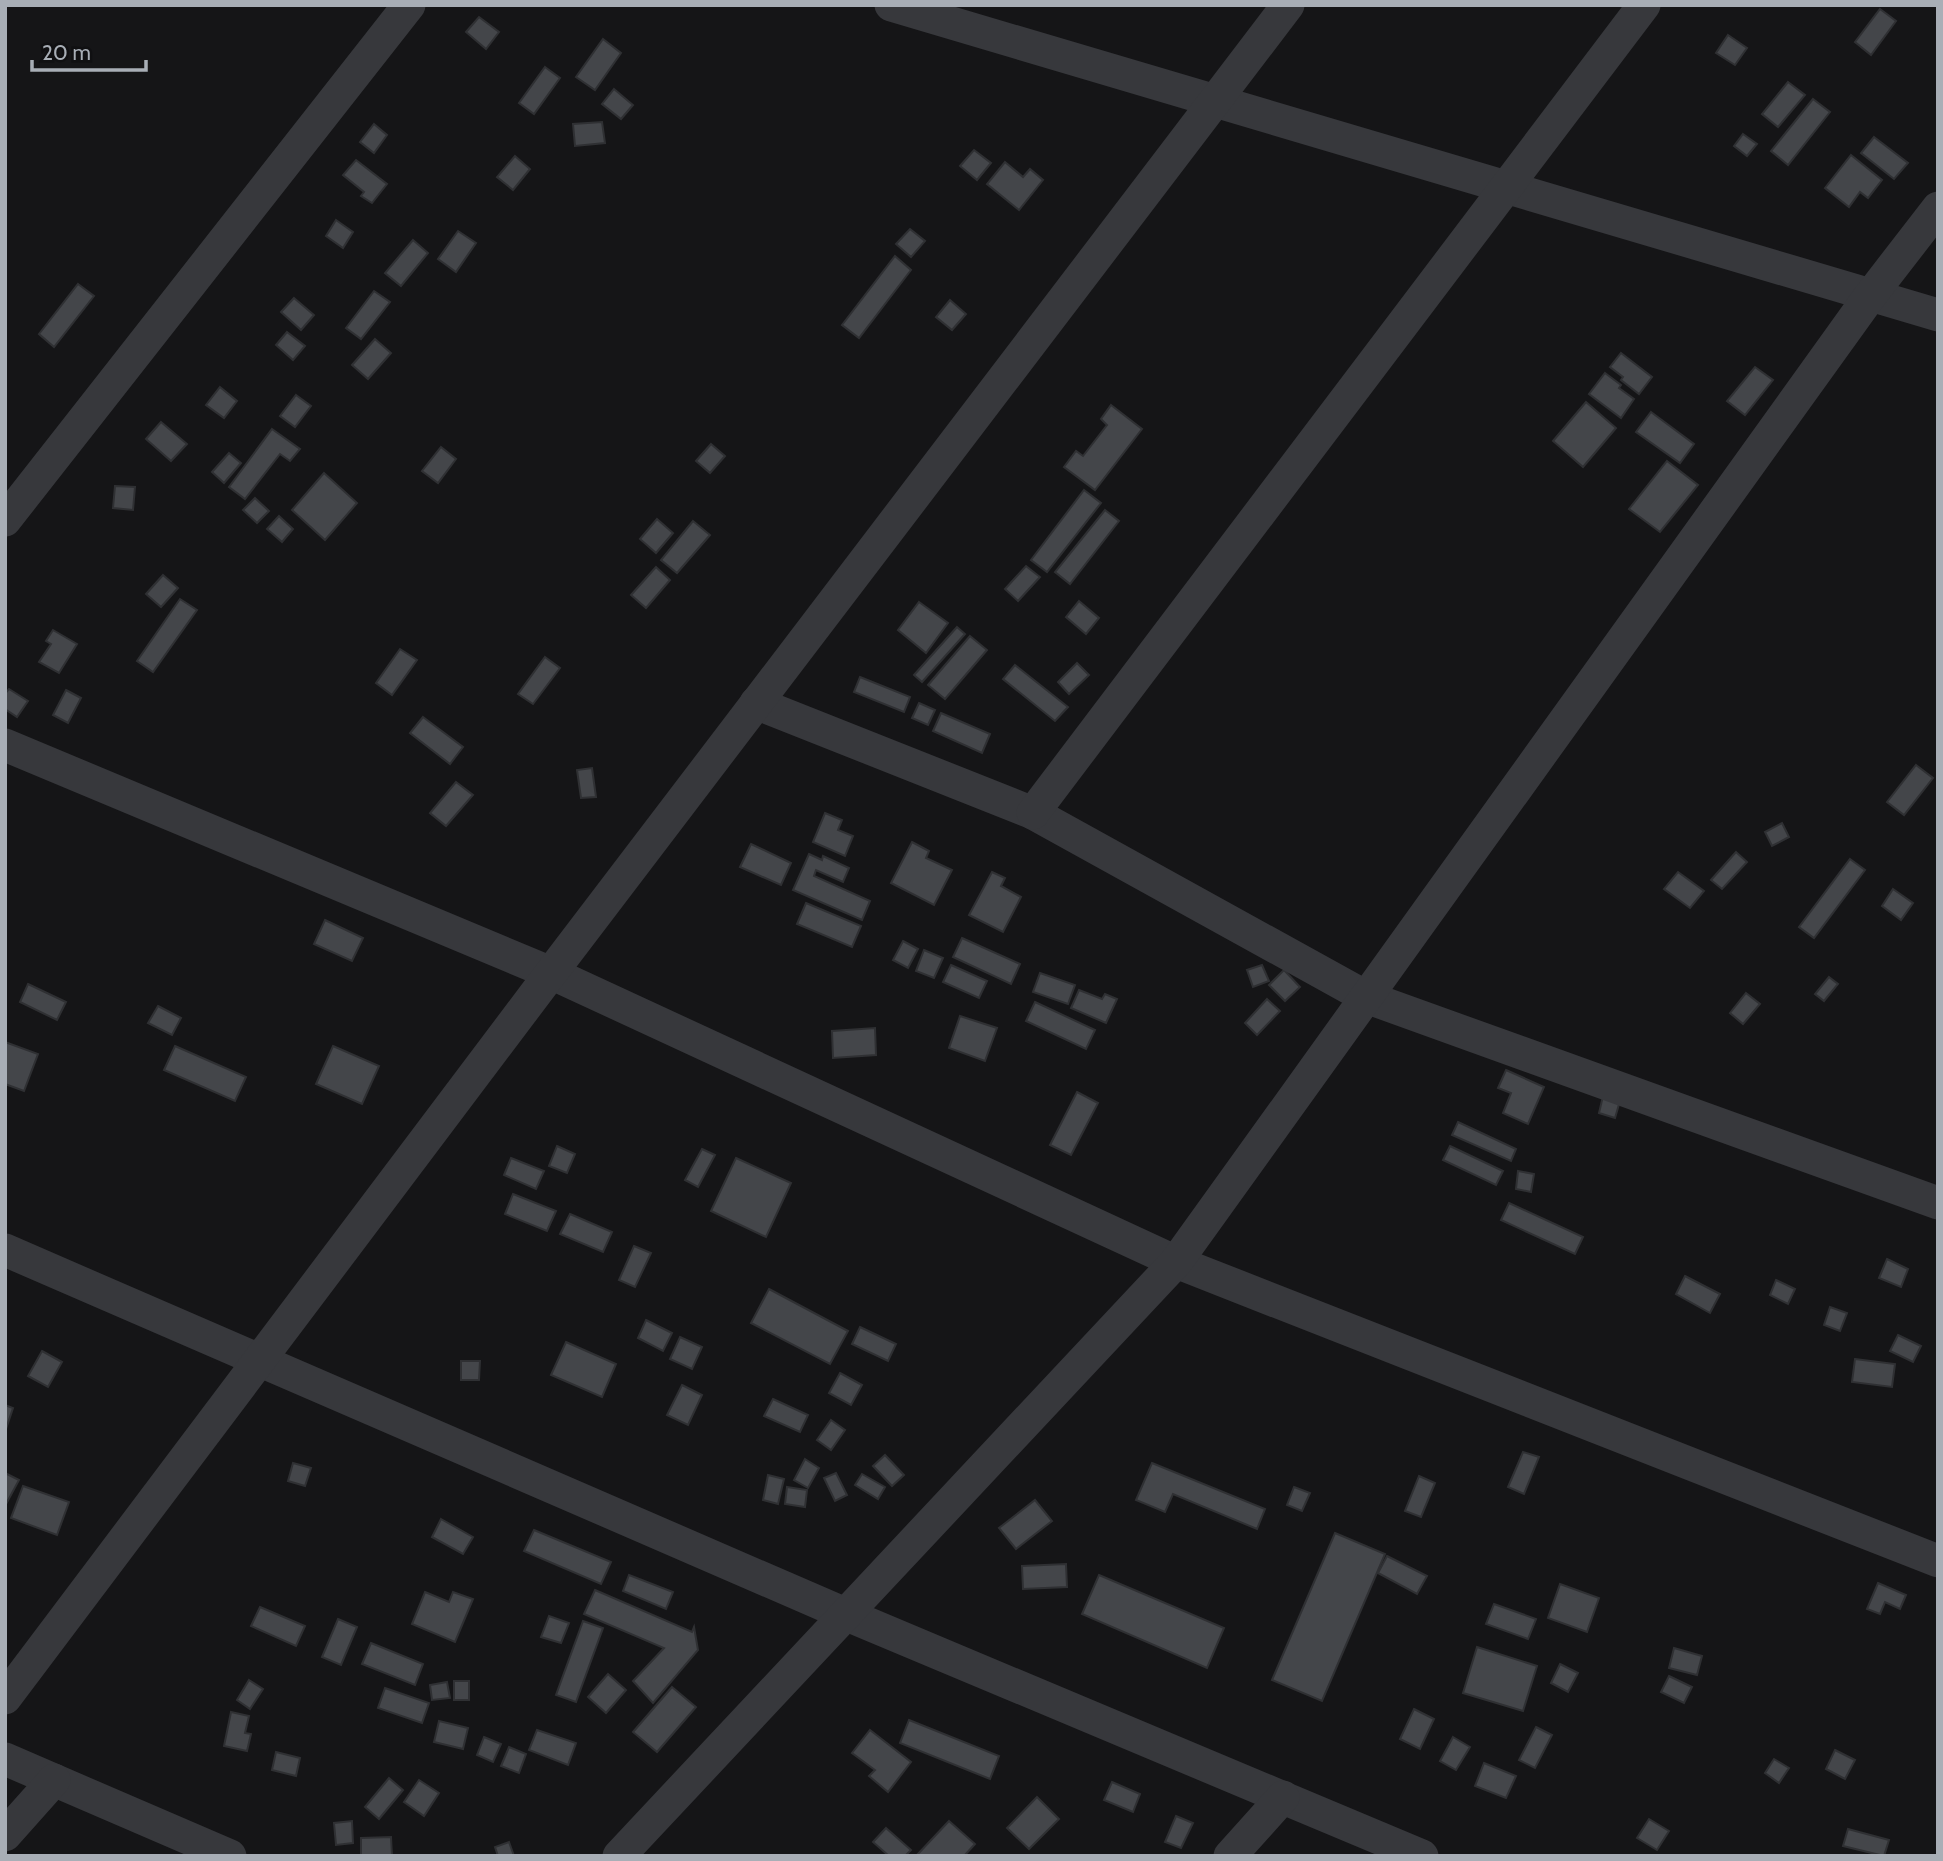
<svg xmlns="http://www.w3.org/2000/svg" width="1943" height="1861" viewBox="0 0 1943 1861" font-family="Cabin,sans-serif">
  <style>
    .building { fill: #44464a; stroke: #2f3033; stroke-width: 2 }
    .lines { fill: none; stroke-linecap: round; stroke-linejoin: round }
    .street { stroke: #37383c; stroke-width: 33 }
  </style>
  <rect width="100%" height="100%" fill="#151517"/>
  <g class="building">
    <path d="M 1880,9 L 1896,21 L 1871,55 L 1855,42 Z"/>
    <path d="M 479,17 L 499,32 L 486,49 L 466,32 Z"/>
    <path d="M 1728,35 L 1747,48 L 1735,65 L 1716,53 Z"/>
    <path d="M 603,39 L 621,53 L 595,90 L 576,77 Z"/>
    <path d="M 545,67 L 560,78 L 534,114 L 519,103 Z"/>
    <path d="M 1788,82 L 1805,95 L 1778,127 L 1762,114 Z"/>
    <path d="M 614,89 L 633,105 L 621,119 L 602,104 Z"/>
    <path d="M 1813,99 L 1830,112 L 1788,165 L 1771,151 Z"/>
    <path d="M 602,122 L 605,143 L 575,146 L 573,124 Z"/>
    <path d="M 374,124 L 387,135 L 374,153 L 360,142 Z"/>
    <path d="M 1743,134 L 1757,144 L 1747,156 L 1734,146 Z"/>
    <path d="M 1874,137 L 1908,163 L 1894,179 L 1861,153 Z"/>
    <path d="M 974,150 L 991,163 L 977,180 L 960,166 Z"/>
    <path d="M 1851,155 L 1882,180 L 1868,198 L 1860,192 L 1849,207 L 1825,188 Z"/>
    <path d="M 515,156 L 530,169 L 513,190 L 497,177 Z"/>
    <path d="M 356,160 L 387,184 L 372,203 L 361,196 L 364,192 L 343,175 Z"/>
    <path d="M 1005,162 L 1023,177 L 1030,169 L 1043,180 L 1019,210 L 987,184 Z"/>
    <path d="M 336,220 L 353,232 L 343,248 L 326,236 Z"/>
    <path d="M 910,229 L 925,241 L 911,257 L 896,244 Z"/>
    <path d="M 458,231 L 476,243 L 456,272 L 438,259 Z"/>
    <path d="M 413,240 L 428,253 L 401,286 L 385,273 Z"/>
    <path d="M 895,256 L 911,270 L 859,338 L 842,325 Z"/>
    <path d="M 78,284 L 94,296 L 54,347 L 39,334 Z"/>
    <path d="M 374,291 L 390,302 L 361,339 L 346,328 Z"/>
    <path d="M 294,298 L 314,315 L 301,330 L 281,312 Z"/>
    <path d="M 950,300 L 966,314 L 952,330 L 936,317 Z"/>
    <path d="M 287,332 L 305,346 L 293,360 L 276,345 Z"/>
    <path d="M 375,339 L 391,353 L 368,379 L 352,365 Z"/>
    <path d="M 1621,353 L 1652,377 L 1639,394 L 1621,380 L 1623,377 L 1610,367 Z"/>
    <path d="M 1755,367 L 1773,380 L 1745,415 L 1727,401 Z"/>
    <path d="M 1605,373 L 1621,385 L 1619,388 L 1634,399 L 1621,418 L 1589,394 Z"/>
    <path d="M 220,387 L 237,401 L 224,418 L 206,405 Z"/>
    <path d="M 296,395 L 311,406 L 295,427 L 280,416 Z"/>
    <path d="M 1586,402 L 1616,428 L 1583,467 L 1553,441 Z"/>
    <path d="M 1111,405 L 1142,429 L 1095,490 L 1064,467 L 1076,451 L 1083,456 L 1107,425 L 1101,419 Z"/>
    <path d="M 1651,412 L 1694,444 L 1680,463 L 1636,432 Z"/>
    <path d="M 161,422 L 187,444 L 171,461 L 146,439 Z"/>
    <path d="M 272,429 L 300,449 L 290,461 L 280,454 L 245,499 L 229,487 Z"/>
    <path d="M 711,444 L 725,456 L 710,473 L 696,461 Z"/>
    <path d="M 441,447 L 456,459 L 438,483 L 422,471 Z"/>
    <path d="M 229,453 L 241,463 L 224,483 L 212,472 Z"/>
    <path d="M 1667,461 L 1698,485 L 1660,532 L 1629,509 Z"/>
    <path d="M 324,473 L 357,503 L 325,540 L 292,510 Z"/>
    <path d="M 115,486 L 135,487 L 133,510 L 113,508 Z"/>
    <path d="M 1084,490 L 1101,503 L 1047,572 L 1031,560 Z"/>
    <path d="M 255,498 L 269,511 L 257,523 L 243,510 Z"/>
    <path d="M 1105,510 L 1119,521 L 1070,584 L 1055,572 Z"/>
    <path d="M 279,516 L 293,529 L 282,542 L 267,529 Z"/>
    <path d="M 657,519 L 673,533 L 656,553 L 640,539 Z"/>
    <path d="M 693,521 L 710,535 L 677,573 L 661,560 Z"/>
    <path d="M 1026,566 L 1040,577 L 1018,601 L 1005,589 Z"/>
    <path d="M 656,567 L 670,580 L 646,608 L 631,595 Z"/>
    <path d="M 163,575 L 178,588 L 161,607 L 146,594 Z"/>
    <path d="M 180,599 L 197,610 L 153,672 L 137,661 Z"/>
    <path d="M 1079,601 L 1099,618 L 1086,634 L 1066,617 Z"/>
    <path d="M 919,602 L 948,623 L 926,653 L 898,630 Z"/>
    <path d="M 957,627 L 965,634 L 922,682 L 914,675 Z"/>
    <path d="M 53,630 L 77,644 L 59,673 L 39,662 L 51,644 L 46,641 Z"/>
    <path d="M 970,636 L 987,650 L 945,699 L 928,685 Z"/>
    <path d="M 400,649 L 417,660 L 392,695 L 376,683 Z"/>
    <path d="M 545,657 L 560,668 L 533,704 L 518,694 Z"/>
    <path d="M 1077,663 L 1089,675 L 1069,694 L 1058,682 Z"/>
    <path d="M 1015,665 L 1068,707 L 1055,721 L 1003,679 Z"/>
    <path d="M 860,677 L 910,697 L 904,712 L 854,692 Z"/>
    <path d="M 9,689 L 28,701 L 17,717 L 5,709 L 5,694 Z"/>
    <path d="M 66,690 L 81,698 L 68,723 L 53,715 Z"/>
    <path d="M 919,703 L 935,710 L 928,725 L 912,718 Z"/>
    <path d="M 941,713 L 990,734 L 982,753 L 933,731 Z"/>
    <path d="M 423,717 L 463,747 L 450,764 L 410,733 Z"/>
    <path d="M 1916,765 L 1933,778 L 1904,815 L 1887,802 Z"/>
    <path d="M 592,768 L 596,797 L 581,798 L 577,770 Z"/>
    <path d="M 456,782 L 473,795 L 446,826 L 430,813 Z"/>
    <path d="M 825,813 L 842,820 L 838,830 L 853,836 L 845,856 L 813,842 Z"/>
    <path d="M 1782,823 L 1789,837 L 1772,846 L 1765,832 Z"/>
    <path d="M 912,842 L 929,851 L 926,858 L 952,870 L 934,905 L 891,883 Z"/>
    <path d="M 751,844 L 791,863 L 781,885 L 740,867 Z"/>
    <path d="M 1736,852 L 1747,862 L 1722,889 L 1711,880 Z"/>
    <path d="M 809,854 L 822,860 L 823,856 L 849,868 L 843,882 L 816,870 L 814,876 L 870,901 L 862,920 L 793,890 Z"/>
    <path d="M 1850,859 L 1865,870 L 1814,938 L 1799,927 Z"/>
    <path d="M 992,872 L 1005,878 L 1001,886 L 1021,897 L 1003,932 L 969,915 Z"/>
    <path d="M 1678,872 L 1704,891 L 1690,908 L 1664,889 Z"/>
    <path d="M 1893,889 L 1913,903 L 1901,920 L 1882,906 Z"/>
    <path d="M 806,903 L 861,926 L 852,947 L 797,924 Z"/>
    <path d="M 325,920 L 363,938 L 352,961 L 314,944 Z"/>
    <path d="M 962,938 L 1020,964 L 1011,984 L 953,957 Z"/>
    <path d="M 903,941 L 918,949 L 908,968 L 893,960 Z"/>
    <path d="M 924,950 L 943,958 L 934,978 L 916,971 Z"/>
    <path d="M 951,965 L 987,981 L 979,998 L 943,982 Z"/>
    <path d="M 1262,965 L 1269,981 L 1253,987 L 1247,970 Z"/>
    <path d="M 1284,970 L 1300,987 L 1285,1001 L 1269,985 Z"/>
    <path d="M 1040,973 L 1075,985 L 1068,1004 L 1033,992 Z"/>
    <path d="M 1829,977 L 1838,984 L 1824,1001 L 1815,994 Z"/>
    <path d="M 28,984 L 66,1002 L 57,1020 L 20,1002 Z"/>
    <path d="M 1079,990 L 1102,999 L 1105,994 L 1117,999 L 1106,1023 L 1071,1008 Z"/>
    <path d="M 1746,993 L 1760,1004 L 1743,1024 L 1730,1013 Z"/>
    <path d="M 1267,999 L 1280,1011 L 1257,1035 L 1245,1023 Z"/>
    <path d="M 1035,1002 L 1095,1030 L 1086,1049 L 1026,1021 Z"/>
    <path d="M 158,1006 L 181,1018 L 172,1035 L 148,1023 Z"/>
    <path d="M 960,1016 L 997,1028 L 985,1061 L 949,1048 Z"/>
    <path d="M 875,1028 L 876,1055 L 833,1058 L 832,1031 Z"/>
    <path d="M 5,1042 L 38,1054 L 24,1091 L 5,1084 Z"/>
    <path d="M 175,1046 L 246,1077 L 235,1101 L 164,1070 Z"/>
    <path d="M 333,1046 L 379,1066 L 362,1104 L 316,1084 Z"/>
    <path d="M 1506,1070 L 1544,1087 L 1528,1124 L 1503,1113 L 1511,1093 L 1498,1088 Z"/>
    <path d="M 1077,1092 L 1098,1103 L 1071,1155 L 1050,1145 Z"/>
    <path d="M 1603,1096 L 1620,1101 L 1615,1118 L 1599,1113 Z"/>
    <path d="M 1458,1122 L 1516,1149 L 1511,1161 L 1452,1135 Z"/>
    <path d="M 557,1146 L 575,1154 L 567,1173 L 549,1166 Z"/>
    <path d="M 1450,1146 L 1503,1171 L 1496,1185 L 1443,1160 Z"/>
    <path d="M 702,1149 L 715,1155 L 698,1187 L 685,1180 Z"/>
    <path d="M 511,1158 L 544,1171 L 536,1189 L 504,1175 Z"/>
    <path d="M 736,1158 L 791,1183 L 766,1237 L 711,1211 Z"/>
    <path d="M 1518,1171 L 1534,1174 L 1531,1192 L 1516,1189 Z"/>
    <path d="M 513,1194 L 556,1211 L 547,1231 L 505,1214 Z"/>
    <path d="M 1509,1203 L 1583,1237 L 1575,1254 L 1501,1220 Z"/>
    <path d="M 570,1214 L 612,1232 L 603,1252 L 560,1234 Z"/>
    <path d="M 634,1246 L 651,1253 L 635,1287 L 619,1280 Z"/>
    <path d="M 1887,1259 L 1908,1269 L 1901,1287 L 1879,1278 Z"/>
    <path d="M 1685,1276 L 1720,1294 L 1710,1313 L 1676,1294 Z"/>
    <path d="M 1776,1280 L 1795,1289 L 1788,1304 L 1770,1295 Z"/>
    <path d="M 769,1289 L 848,1331 L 830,1364 L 751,1323 Z"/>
    <path d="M 1830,1307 L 1847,1313 L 1840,1331 L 1824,1325 Z"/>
    <path d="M 646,1320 L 672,1333 L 663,1351 L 638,1338 Z"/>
    <path d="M 860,1327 L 896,1344 L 888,1361 L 852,1344 Z"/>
    <path d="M 1898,1335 L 1921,1346 L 1913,1362 L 1890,1351 Z"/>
    <path d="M 680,1337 L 702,1347 L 692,1369 L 670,1359 Z"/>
    <path d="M 566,1342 L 616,1364 L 602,1397 L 551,1375 Z"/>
    <path d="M 42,1351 L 62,1362 L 48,1387 L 28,1376 Z"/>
    <path d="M 1855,1359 L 1895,1364 L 1892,1387 L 1852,1382 Z"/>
    <path d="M 461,1361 L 480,1361 L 479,1380 L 461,1380 Z"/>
    <path d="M 840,1373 L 862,1385 L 851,1405 L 829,1393 Z"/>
    <path d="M 682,1385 L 702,1395 L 688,1425 L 667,1415 Z"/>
    <path d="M 773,1399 L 808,1415 L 800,1432 L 764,1416 Z"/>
    <path d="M 5,1405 L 13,1408 L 5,1432 Z"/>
    <path d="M 831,1420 L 845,1430 L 831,1450 L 817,1440 Z"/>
    <path d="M 1523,1452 L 1539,1457 L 1524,1494 L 1508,1487 Z"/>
    <path d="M 885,1455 L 904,1475 L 892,1486 L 873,1466 Z"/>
    <path d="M 805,1459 L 819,1468 L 808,1488 L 794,1480 Z"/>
    <path d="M 293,1463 L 311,1468 L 305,1486 L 288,1481 Z"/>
    <path d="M 1152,1463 L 1265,1509 L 1257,1529 L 1173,1494 L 1165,1512 L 1136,1500 Z"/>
    <path d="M 5,1473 L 19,1480 L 5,1506 Z"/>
    <path d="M 836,1473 L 847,1495 L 835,1501 L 824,1478 Z"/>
    <path d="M 862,1474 L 885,1487 L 878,1499 L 855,1485 Z"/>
    <path d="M 768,1475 L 784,1479 L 778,1504 L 763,1500 Z"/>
    <path d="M 1419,1476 L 1435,1483 L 1421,1517 L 1405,1511 Z"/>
    <path d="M 23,1486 L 69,1502 L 57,1535 L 11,1518 Z"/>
    <path d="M 787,1487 L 807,1490 L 805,1507 L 785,1504 Z"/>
    <path d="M 1294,1487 L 1310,1493 L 1302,1511 L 1287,1505 Z"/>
    <path d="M 1035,1500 L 1052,1521 L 1016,1549 L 999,1528 Z"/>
    <path d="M 441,1519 L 473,1537 L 463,1554 L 432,1537 Z"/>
    <path d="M 534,1530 L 611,1562 L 601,1584 L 524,1551 Z"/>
    <path d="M 1335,1533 L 1385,1554 L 1322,1701 L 1272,1680 Z"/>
    <path d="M 1387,1556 L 1427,1576 L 1417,1594 L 1378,1573 Z"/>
    <path d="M 1066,1564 L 1067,1587 L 1023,1589 L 1022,1566 Z"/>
    <path d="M 629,1575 L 673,1592 L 666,1609 L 623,1591 Z"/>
    <path d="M 1099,1575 L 1224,1628 L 1207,1668 L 1082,1614 Z"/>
    <path d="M 1878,1583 L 1906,1595 L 1900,1609 L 1885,1602 L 1880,1614 L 1867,1609 Z"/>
    <path d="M 1560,1584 L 1599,1598 L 1587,1632 L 1548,1618 Z"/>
    <path d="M 595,1590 L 692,1632 L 694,1627 L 698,1650 L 653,1703 L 633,1681 L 664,1648 L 584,1614 Z"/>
    <path d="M 425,1592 L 449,1602 L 453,1592 L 473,1599 L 455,1642 L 412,1624 Z"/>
    <path d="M 1494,1604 L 1536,1619 L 1528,1639 L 1486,1624 Z"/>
    <path d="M 260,1607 L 305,1626 L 296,1646 L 251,1626 Z"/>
    <path d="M 549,1616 L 569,1623 L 561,1643 L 541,1637 Z"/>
    <path d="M 338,1619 L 357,1627 L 341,1665 L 322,1657 Z"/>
    <path d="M 583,1621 L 603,1628 L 576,1702 L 556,1695 Z"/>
    <path d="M 371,1643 L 423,1664 L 415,1685 L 362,1664 Z"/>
    <path d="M 1477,1647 L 1537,1666 L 1523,1711 L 1463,1693 Z"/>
    <path d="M 1674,1648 L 1702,1656 L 1697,1675 L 1669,1668 Z"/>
    <path d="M 1560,1664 L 1578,1673 L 1568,1692 L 1551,1683 Z"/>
    <path d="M 608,1674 L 626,1690 L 606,1713 L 588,1697 Z"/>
    <path d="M 1669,1676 L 1692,1687 L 1684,1703 L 1661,1692 Z"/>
    <path d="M 249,1680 L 263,1689 L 250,1709 L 237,1700 Z"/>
    <rect x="454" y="1681" width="15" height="19"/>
    <path d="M 447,1682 L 450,1698 L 432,1700 L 430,1685 Z"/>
    <path d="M 672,1687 L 696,1707 L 657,1752 L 633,1732 Z"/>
    <path d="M 385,1688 L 429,1703 L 422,1723 L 378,1708 Z"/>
    <path d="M 1414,1709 L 1434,1719 L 1420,1749 L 1400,1739 Z"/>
    <path d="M 231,1712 L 249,1716 L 245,1733 L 251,1734 L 247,1751 L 224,1746 Z"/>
    <path d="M 909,1720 L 999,1756 L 990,1779 L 900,1743 Z"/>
    <path d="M 439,1721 L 468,1728 L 463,1749 L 434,1742 Z"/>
    <path d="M 1536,1727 L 1552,1735 L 1535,1768 L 1519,1760 Z"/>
    <path d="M 537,1730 L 576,1743 L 568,1765 L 529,1750 Z"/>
    <path d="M 870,1730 L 911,1762 L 888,1792 L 869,1776 L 875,1770 L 852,1753 Z"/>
    <path d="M 484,1737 L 501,1744 L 493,1762 L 477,1755 Z"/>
    <path d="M 1453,1737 L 1470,1747 L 1456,1770 L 1440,1761 Z"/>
    <path d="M 509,1747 L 526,1754 L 519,1773 L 501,1766 Z"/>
    <path d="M 1835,1750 L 1855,1760 L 1845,1779 L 1826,1769 Z"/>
    <path d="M 276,1752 L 300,1758 L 296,1776 L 272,1770 Z"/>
    <path d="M 1774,1759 L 1789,1768 L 1779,1783 L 1765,1773 Z"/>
    <path d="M 1484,1763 L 1516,1776 L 1506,1798 L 1475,1786 Z"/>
    <path d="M 389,1778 L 403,1790 L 379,1819 L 365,1807 Z"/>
    <path d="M 419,1780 L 439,1793 L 424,1816 L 404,1802 Z"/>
    <path d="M 1112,1782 L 1140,1794 L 1133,1812 L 1104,1800 Z"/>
    <path d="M 1037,1797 L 1059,1819 L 1029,1849 L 1007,1828 Z"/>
    <path d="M 1176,1816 L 1193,1823 L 1181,1848 L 1165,1842 Z"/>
    <path d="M 1649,1819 L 1669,1831 L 1657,1850 L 1637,1838 Z"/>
    <path d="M 352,1821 L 353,1843 L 336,1845 L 334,1823 Z"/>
    <path d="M 949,1821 L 975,1844 L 964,1856 L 916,1856 Z"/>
    <path d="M 886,1828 L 911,1850 L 905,1856 L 889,1856 L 873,1842 Z"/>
    <path d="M 1848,1829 L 1889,1840 L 1884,1856 L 1843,1846 Z"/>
    <path d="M 391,1837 L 392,1856 L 361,1856 L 361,1838 Z"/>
    <path d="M 509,1842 L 514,1856 L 498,1856 L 495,1847 Z"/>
  </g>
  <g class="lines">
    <g class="street">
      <path d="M 891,5 L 1938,315"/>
      <path d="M 5,520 L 409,5"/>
      <path d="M 756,703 L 1033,813 L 1366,997 L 1938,1203"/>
      <path d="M 5,745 L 551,973 L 1176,1262 L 1938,1561"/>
      <path d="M 1033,813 L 1644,5"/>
      <path d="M 5,1250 L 845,1614 L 1422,1856"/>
      <path d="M 5,1698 L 551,973 L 1288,5"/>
      <path d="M 5,1759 L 230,1856"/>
      <path d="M 5,1835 L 54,1780"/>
      <path d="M 619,1856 L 1176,1262 L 1870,296 L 1938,208"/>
      <path d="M 1230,1856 L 1283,1797"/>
    </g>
  </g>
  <rect width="1943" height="1861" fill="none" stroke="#a8aeb6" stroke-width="14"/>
  <path d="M32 60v10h114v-10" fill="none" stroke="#a8aeb6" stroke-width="3.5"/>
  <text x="42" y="60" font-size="21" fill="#a8aeb6" stroke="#101012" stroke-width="5" paint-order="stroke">20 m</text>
</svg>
